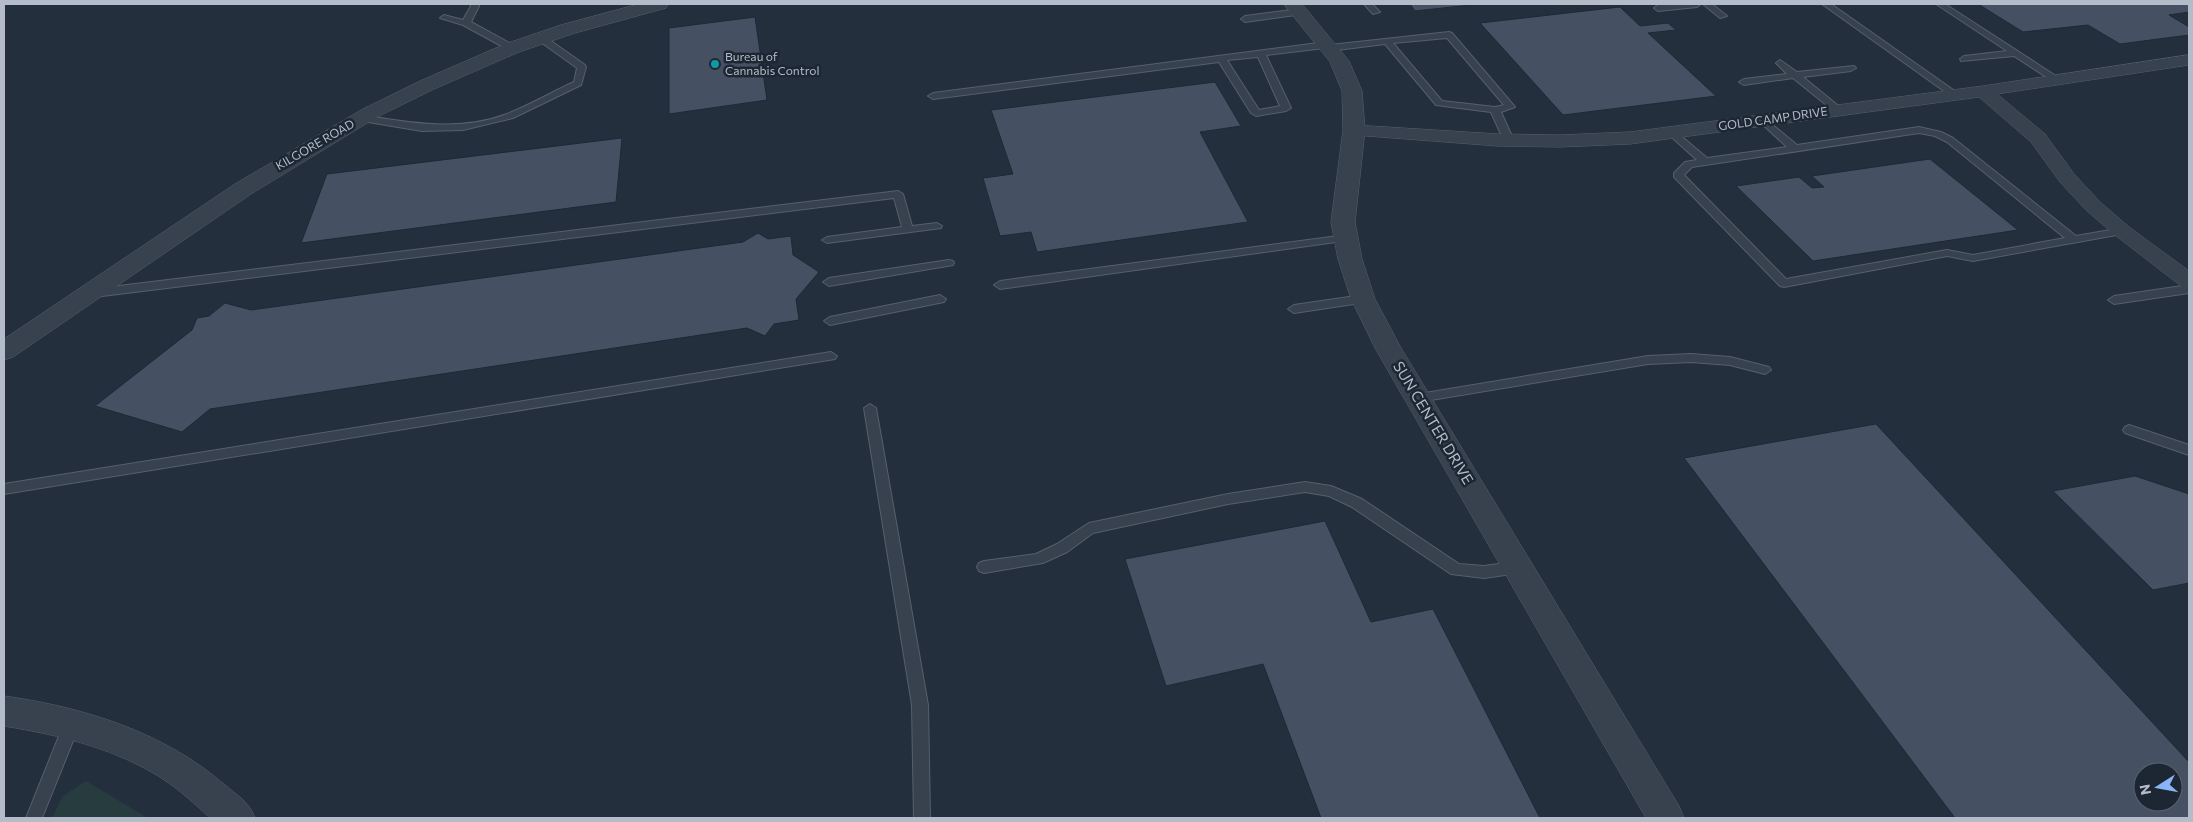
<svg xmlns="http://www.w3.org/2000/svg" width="2193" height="822" viewBox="0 0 2193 822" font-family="Commissioner,sans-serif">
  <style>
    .green { fill: #263c3f }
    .building { fill: #455162; stroke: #1f2835; fill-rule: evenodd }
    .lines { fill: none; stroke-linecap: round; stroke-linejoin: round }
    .service-casing { stroke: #565f6c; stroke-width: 2 }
    .minor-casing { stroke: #565f6c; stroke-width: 1 }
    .tertiary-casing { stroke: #565f6c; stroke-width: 1 }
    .service { fill: #38414e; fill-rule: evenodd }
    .minor { fill: #38414e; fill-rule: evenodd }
    .tertiary { fill: #38414e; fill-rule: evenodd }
    .culture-dot { fill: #0f9aa8; stroke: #1d2633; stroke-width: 2 }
    .labels { text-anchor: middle; stroke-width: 5; stroke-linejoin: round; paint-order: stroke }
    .far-poi-label { font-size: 12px; fill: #b4bcc9; stroke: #1d2633; text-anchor: start }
    .far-street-label { font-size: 12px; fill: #b4bcc9; stroke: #1d2633 }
    .street-label { font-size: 15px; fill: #b4bcc9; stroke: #1d2633 }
  </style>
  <rect width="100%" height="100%" fill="#242f3e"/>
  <path class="green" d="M 86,781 L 148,818 L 149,818 L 52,818 L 63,796 Z"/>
  <g class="building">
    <path d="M 1410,4 L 1480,4 L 1415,11 Z"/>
    <path d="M 1978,4 L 2189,4 L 2189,12 L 2169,15 L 2189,27 L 2189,35 L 2120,44 L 2088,25 L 2023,32 Z"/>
    <path d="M 1620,7 L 1640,26 L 1668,23 L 1676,30 L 1648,33 L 1716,96 L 1563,115 L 1480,23 Z"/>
    <path d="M 755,17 L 767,100 L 669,114 L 669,28 Z"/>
    <path d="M 1215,82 L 1241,126 L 1200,132 L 1248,222 L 1037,252 L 1031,232 L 1000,236 L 983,178 L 1013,174 L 991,110 Z"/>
    <path d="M 622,138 L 616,202 L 301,243 L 327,174 Z"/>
    <path d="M 1930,159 L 2018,230 L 1813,261 L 1736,186 L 1799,177 L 1812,188 L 1824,187 L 1812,176 Z"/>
    <path d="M 758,233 L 768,239 L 791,236 L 793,255 L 819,272 L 796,299 L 799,320 L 774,324 L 765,336 L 747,328 L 210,409 L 182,432 L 95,406 L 192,330 L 197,318 L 209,316 L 225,303 L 251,310 L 743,242 Z"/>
    <path d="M 1876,424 L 2189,762 L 2189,818 L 1955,818 L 1684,458 ZM 2143,772 L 2173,772 L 2173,802 L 2143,802 Z"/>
    <path d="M 2135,476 L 2189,494 L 2189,583 L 2153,590 L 2053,491 Z"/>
    <path d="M 1325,521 L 1371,622 L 1433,609 L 1540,818 L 1321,818 L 1263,664 L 1166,686 L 1125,559 Z"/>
  </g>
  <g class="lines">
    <g class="service-casing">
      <g id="service">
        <path d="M 470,4 L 478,4 L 479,6 L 471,22 L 515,46 L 515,50 L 509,50 L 463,25 L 440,18 L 444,15 L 463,20 L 471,6 Z"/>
        <path d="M 1364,4 L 1372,4 L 1380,12 L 1373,14 Z"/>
        <path d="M 1675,4 L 1701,4 L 1697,7 L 1658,11 L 1654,8 L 1658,5 Z"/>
        <path d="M 1703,4 L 1712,4 L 1727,16 L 1720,18 Z"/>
        <path d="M 1822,4 L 1831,4 L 1959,94 L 1954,97 L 1951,96 Z"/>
        <path d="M 1936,4 L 1945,4 L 2062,80 L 2060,82 L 2054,82 L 2014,56 L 1961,61 L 1960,59 L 1964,56 L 2007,51 Z"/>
        <path d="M 1300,9 L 1303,10 L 1303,14 L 1245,22 L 1241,19 L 1245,16 Z"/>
        <path d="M 1449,32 L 1452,33 L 1515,107 L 1501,112 L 1514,141 L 1512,143 L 1506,143 L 1504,141 L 1491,112 L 1436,105 L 1385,44 L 1329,51 L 1325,48 L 1266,55 L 1291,108 L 1286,111 L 1256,116 L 1251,113 L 1219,62 L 933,99 L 928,96 L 933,93 L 1326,42 L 1330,45 ZM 1447,38 L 1504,105 L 1495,107 L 1442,101 L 1393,43 ZM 1258,57 L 1280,106 L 1259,110 L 1227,60 Z"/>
        <path d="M 538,36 L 544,36 L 585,65 L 586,67 L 581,85 L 513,118 L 463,130 L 422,131 L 362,121 L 357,118 L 362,115 C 411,123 459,132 507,114 C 530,105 552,92 574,82 L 577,68 L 538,40 Z"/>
        <path d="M 1780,60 L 1797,72 L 1854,66 L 1856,68 L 1851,71 L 1803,77 L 1841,108 L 1841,112 L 1835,112 L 1793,78 L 1744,85 L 1739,82 L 1744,79 L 1787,74 L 1776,63 Z"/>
        <path d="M 1763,117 L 1797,145 L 1919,127 L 1941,132 L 1953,138 L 2076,236 L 2122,228 L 2127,231 L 2122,234 L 1973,261 L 1947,256 L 1784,287 L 1780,286 L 1674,177 L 1674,173 L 1685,162 L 1697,160 L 1666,132 L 1671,129 L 1674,130 L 1707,158 L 1787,147 L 1760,122 L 1758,120 ZM 1919,133 L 1935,136 L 1947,142 L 2065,238 L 1973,255 L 1947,250 L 1786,279 L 1684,175 L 1692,167 Z"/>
        <path d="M 898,191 L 903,194 L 912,226 L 937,223 L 942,226 L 941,228 L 827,243 L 822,240 L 827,237 L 902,227 L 894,198 L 94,297 L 88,293 L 94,289 Z"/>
        <path d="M 1346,235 L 1351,238 L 1350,240 L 1000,289 L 994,285 L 1000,281 Z"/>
        <path d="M 949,260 L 953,261 L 954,263 L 953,265 L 829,286 L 823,282 L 829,278 Z"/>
        <path d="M 2189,285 L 2189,293 L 2114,304 L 2108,300 L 2114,296 Z"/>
        <path d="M 940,295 L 946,299 L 944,302 L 830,325 L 824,321 L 830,317 Z"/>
        <path d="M 1363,295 L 1369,299 L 1367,302 L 1294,313 L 1288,309 L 1294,305 Z"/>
        <path d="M 831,352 L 837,356 L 835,359 L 4,494 L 4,484 Z"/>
        <path d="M 1691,354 L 1730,357 L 1769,367 L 1771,370 L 1765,374 L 1730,365 L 1691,362 L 1648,364 L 1419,402 L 1413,398 L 1419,394 L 1648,356 Z"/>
        <path d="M 870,404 L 876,408 L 928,705 L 930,818 L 914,818 L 912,705 L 864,408 Z"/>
        <path d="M 2129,425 L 2189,445 L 2189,455 L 2125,433 L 2123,430 L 2125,427 Z"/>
        <path d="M 1305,482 L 1331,486 L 1362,499 L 1459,564 L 1484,566 L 1519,561 L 1524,563 L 1526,567 L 1524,571 L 1519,573 L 1484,578 L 1451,574 L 1352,507 L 1329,496 L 1305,492 L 1228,504 L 1093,533 L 1067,552 L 1043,563 L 984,573 L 979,571 L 977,567 L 979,563 L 984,561 L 1036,554 L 1057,544 L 1089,523 L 1228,494 Z"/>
        <path d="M 71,719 L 77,721 L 79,726 L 42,818 L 26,818 L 63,726 L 65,721 Z"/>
      </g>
    </g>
    <g class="minor-casing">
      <path id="minor" d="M 2189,55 L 2189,65 L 1997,94 L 2045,134 L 2074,174 L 2100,202 L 2129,227 L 2189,271 L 2189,288 L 2181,286 L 2115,235 L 2086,210 L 2060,182 L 2031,142 L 1979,97 L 1630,144 L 1560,147 L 1498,146 L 1354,135 L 1348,134 L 1345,130 L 1348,126 L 1354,125 L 1498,134 L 1560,135 L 1630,132 L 1983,86 Z"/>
    </g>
    <g class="tertiary-casing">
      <g id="tertiary">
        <path d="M 639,4 L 668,4 L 666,8 L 575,33 L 519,52 L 434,89 L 377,117 L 251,194 L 13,357 L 4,360 L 4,339 L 235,184 L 363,109 L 420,81 L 505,44 L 561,25 Z"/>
        <path d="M 1284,4 L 1302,4 L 1349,61 L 1362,91 L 1365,130 L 1355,222 L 1362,259 L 1375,299 L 1401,348 L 1679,806 L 1684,818 L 1646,818 L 1375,348 L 1351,299 L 1338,259 L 1331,222 L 1343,130 L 1342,91 L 1330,62 Z"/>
        <path d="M 4,696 C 83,707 164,732 225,785 C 237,795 250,803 255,818 L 210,818 C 196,805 182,792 166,781 C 118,749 60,735 4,726 Z"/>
      </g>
    </g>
    <use href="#service" class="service"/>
    <use href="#minor" class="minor"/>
    <use href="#tertiary" class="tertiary"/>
  </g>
  <circle class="culture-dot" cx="715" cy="64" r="5"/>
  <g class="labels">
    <g class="far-poi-label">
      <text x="725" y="61">Bureau of<tspan x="725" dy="14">Cannabis Control</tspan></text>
    </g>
    <g class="far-street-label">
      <text transform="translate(1773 119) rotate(-8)" y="4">GOLD CAMP DRIVE</text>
      <text transform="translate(315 145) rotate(-30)" y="4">KILGORE ROAD</text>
    </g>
    <g class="street-label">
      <text transform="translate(1433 423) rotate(59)" y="5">SUN CENTER DRIVE</text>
    </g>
  </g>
  <rect width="2193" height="822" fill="none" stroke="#b4bcc9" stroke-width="10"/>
  <g transform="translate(2158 787) rotate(259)"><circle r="24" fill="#1d2633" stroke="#59626f"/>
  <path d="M0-4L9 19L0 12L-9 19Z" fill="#8ab4f8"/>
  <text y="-8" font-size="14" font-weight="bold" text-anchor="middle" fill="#b4bcc9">N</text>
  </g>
</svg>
